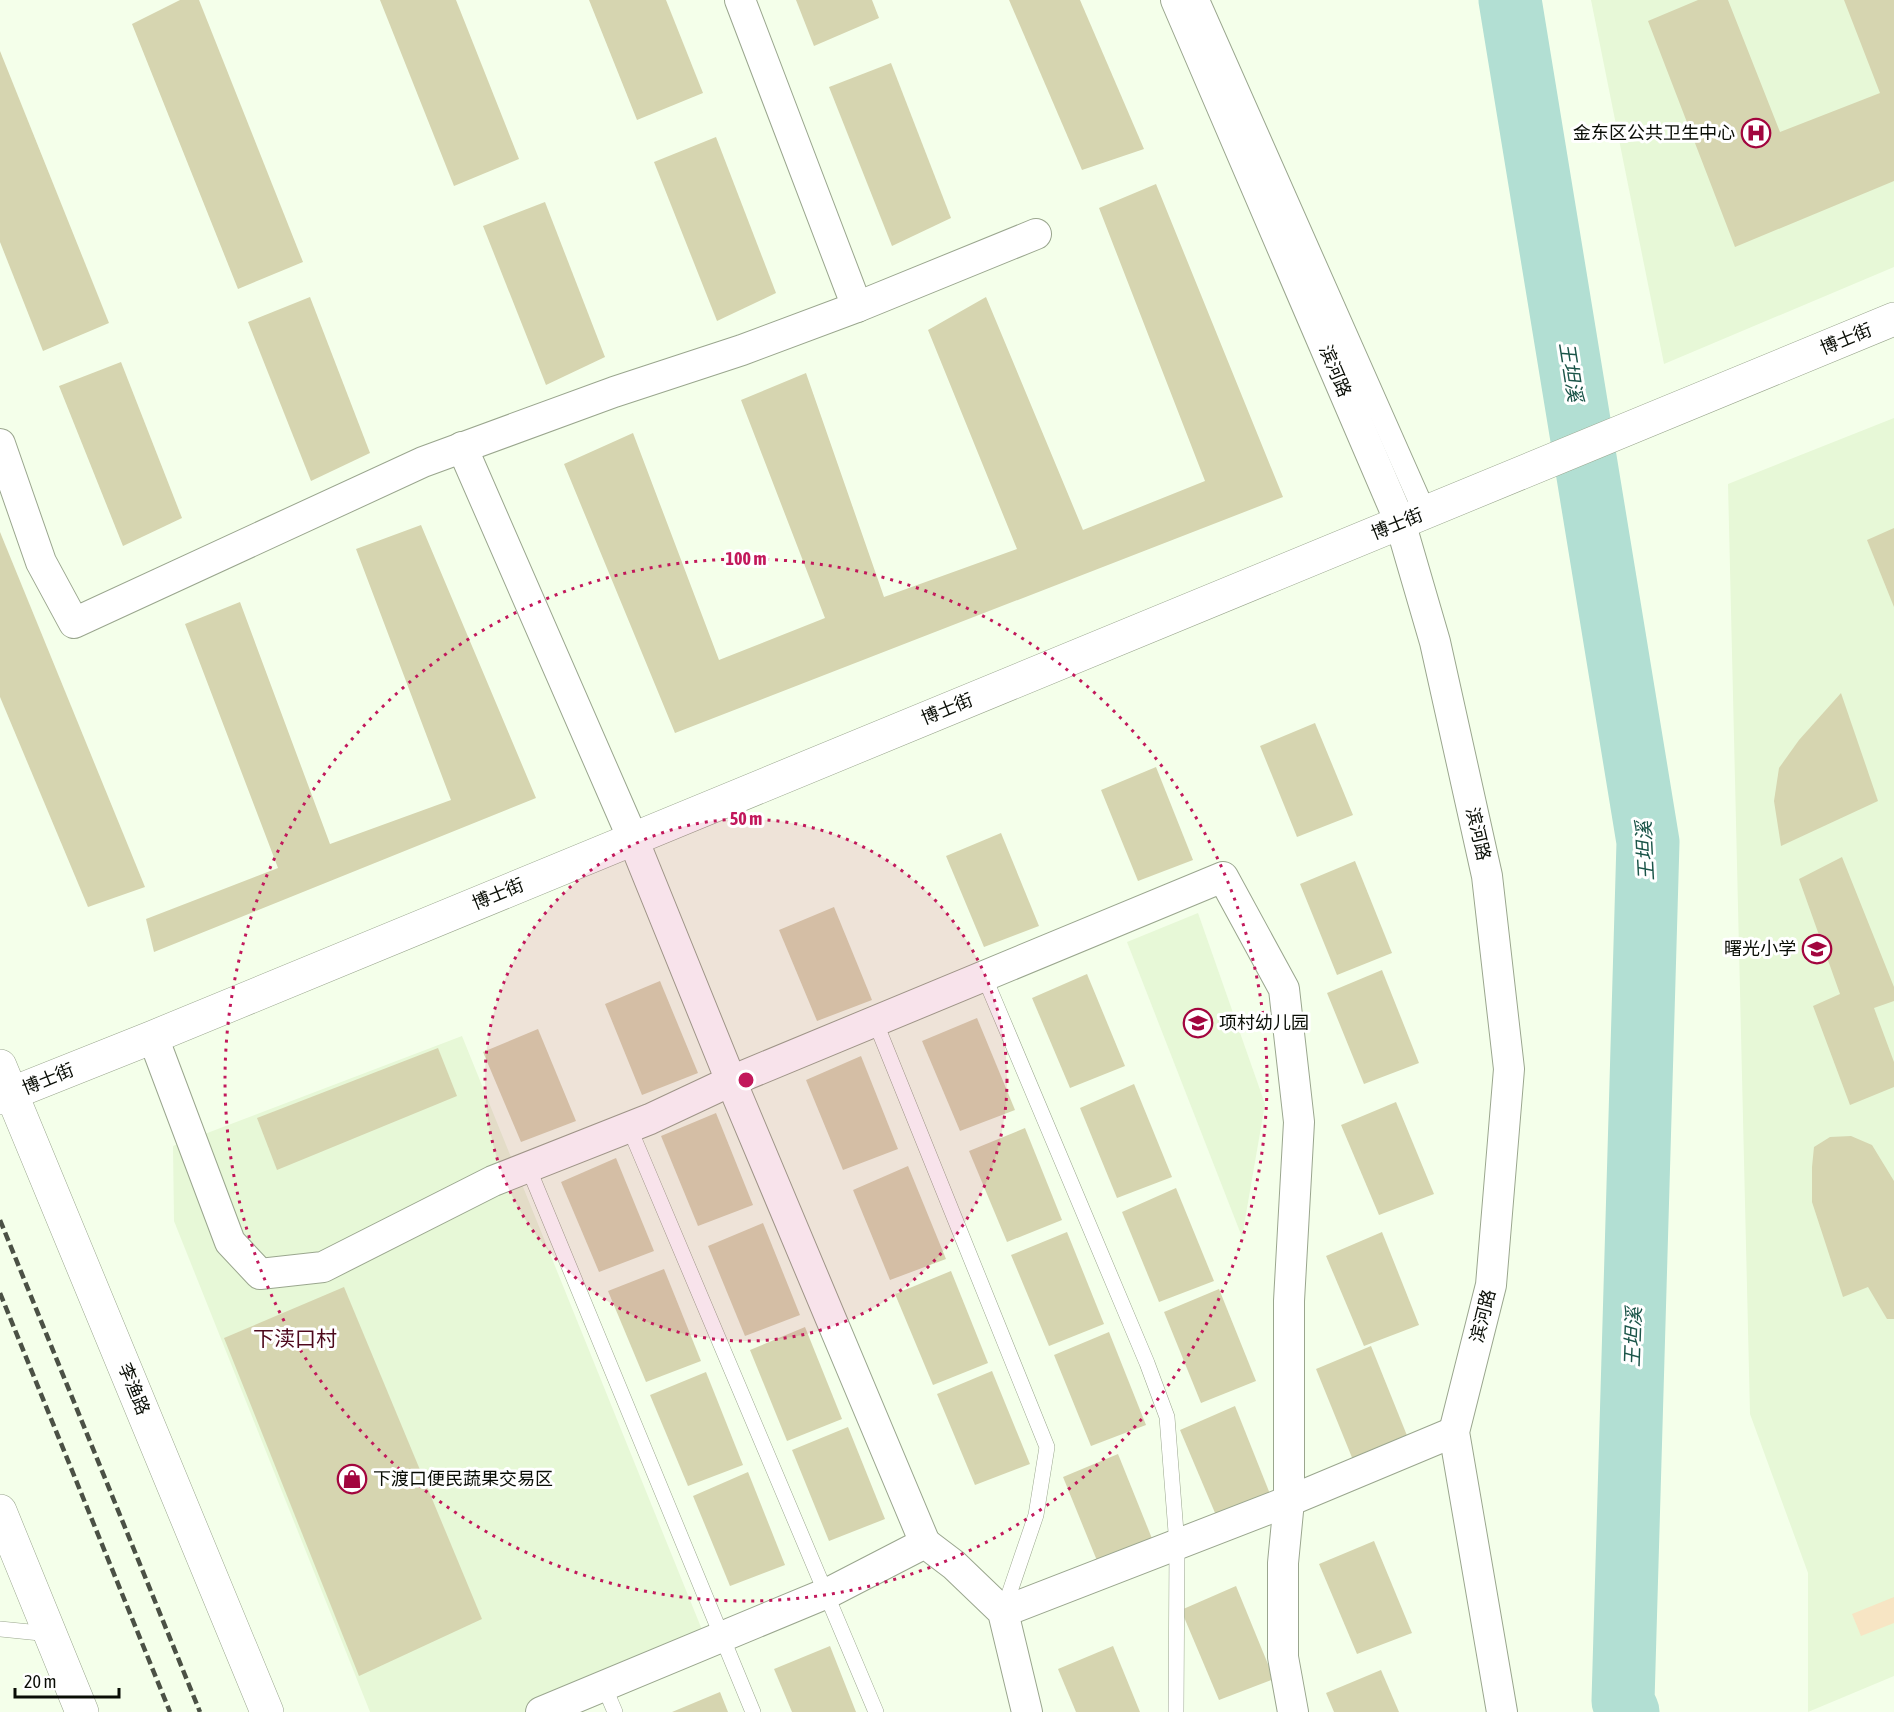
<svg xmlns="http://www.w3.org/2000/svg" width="1894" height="1712" viewBox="0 0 1894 1712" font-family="'Asap Condensed','Noto Sans SC',sans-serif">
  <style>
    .built { fill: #e7f8d7 }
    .green { fill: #f7e5c4 }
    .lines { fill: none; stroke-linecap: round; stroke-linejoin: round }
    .river { stroke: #b2dfd3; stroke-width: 63 }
    .building { fill: #d6d5b0 }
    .service-casing { stroke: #9aa68e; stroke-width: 16 }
    .pedestrian-casing { stroke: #9aa68e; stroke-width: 24 }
    .minor-casing { stroke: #9aa68e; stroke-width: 32 }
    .tertiary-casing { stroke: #9aa68e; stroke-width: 34 }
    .primary-casing { stroke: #9aa68e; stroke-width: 34 }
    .service { stroke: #fff; stroke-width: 15 }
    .pedestrian { stroke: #fff; stroke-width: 22 }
    .minor { stroke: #fff; stroke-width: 30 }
    .tertiary { stroke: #fff; stroke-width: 33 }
    .primary { stroke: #fff; stroke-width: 33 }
    .rail { stroke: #4b5145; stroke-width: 4.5; stroke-dasharray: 9 4.5; stroke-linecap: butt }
    .ring { fill: none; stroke: #c2185b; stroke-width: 3; stroke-dasharray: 3 6 }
    .labels { text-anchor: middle; stroke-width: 6; stroke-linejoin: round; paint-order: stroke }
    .poi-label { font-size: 18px; fill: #090d05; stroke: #fff; text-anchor: end }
    .street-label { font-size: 18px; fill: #090d05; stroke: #fff }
    .water-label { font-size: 20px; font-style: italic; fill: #1b5549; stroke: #fff }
    .quarter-label { font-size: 21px; fill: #4e091d; stroke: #fff }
    .centre { fill: #c2185b; stroke: #fff; stroke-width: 3 }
    .ring-label { font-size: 18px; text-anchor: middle; font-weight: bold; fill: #c2185b; stroke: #fff; stroke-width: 6; stroke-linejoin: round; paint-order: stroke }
  </style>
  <rect width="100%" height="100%" fill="#f4ffea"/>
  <g class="built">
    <path d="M 1591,0 L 1894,0 L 1894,267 L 1664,364 Z"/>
    <path d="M 1894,418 L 1894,1676 L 1808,1712 L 1808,1573 L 1750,1414 L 1728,484 Z"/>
    <path d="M 1198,913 L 1265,1104 L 1242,1237 L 1127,942 Z"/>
    <path d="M 462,1036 L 713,1657 L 583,1712 L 370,1712 L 174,1221 L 173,1146 Z"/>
  </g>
  <path class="green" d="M 1894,1597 L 1894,1623 L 1861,1636 L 1852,1614 Z"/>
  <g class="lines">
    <path class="river" d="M 1510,0 L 1648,842 L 1623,1701 L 1628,1712"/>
  </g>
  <g class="building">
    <path d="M 180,0 L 199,0 L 303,262 L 238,289 L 132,24 Z"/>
    <path d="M 380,0 L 456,0 L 519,159 L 454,186 Z"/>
    <path d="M 589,0 L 666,0 L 703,93 L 637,120 Z"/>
    <path d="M 796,0 L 872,0 L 879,18 L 814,46 Z"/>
    <path d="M 1009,0 L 1080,0 L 1144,149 L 1082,170 Z"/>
    <path d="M 1698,0 L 1728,0 L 1780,132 L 1880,93 L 1844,0 L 1894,0 L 1894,181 L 1735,247 L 1648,21 Z"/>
    <path d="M 0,51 L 109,323 L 43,351 L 0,242 Z"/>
    <path d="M 891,63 L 951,218 L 892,246 L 829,87 Z"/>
    <path d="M 716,137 L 776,293 L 717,321 L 654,162 Z"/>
    <path d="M 1156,184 L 1283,497 L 675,733 L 564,464 L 633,433 L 719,660 L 825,618 L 741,400 L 806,373 L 884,597 L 1017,549 L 928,330 L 986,297 L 1083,530 L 1205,481 L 1099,208 Z"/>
    <path d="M 545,202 L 605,357 L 546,385 L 483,226 Z"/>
    <path d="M 310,297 L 370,453 L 311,481 L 248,322 Z"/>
    <path d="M 121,362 L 182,518 L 123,546 L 59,386 Z"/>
    <path d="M 421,525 L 536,798 L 154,952 L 146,919 L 278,868 L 185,624 L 240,602 L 330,844 L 451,800 L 356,549 Z"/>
    <path d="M 1894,528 L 1894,607 L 1867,540 Z"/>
    <path d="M 0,532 L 145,887 L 88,907 L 0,697 Z"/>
    <path d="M 1841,693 L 1878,801 L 1781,846 L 1774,801 L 1779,768 L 1799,740 Z"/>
    <path d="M 1315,723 L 1353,815 L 1297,837 L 1260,746 Z"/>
    <path d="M 1156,767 L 1193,860 L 1138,881 L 1101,790 Z"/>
    <path d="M 1001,833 L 1039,926 L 984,947 L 946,856 Z"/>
    <path d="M 1842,857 L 1894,987 L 1894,1001 L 1874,1008 L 1894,1062 L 1894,1087 L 1850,1105 L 1813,1006 L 1840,994 L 1799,879 Z"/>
    <path d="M 1355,861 L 1392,953 L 1337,975 L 1300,884 Z"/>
    <path d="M 834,907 L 872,1000 L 817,1021 L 779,930 Z"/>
    <path d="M 1382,970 L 1419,1063 L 1364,1084 L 1327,993 Z"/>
    <path d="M 1087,974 L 1125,1066 L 1070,1088 L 1032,998 Z"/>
    <path d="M 660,981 L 698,1073 L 642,1095 L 605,1004 Z"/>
    <path d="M 977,1018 L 1015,1110 L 960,1131 L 922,1041 Z"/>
    <path d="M 538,1029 L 576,1121 L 521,1142 L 483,1052 Z"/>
    <path d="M 438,1048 L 457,1096 L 277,1170 L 257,1118 Z"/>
    <path d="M 861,1056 L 898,1149 L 843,1170 L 806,1080 Z"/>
    <path d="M 1134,1084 L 1172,1177 L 1117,1198 L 1080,1108 Z"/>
    <path d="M 1396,1102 L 1434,1194 L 1379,1215 L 1341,1125 Z"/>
    <path d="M 716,1113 L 753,1205 L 698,1226 L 661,1136 Z"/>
    <path d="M 1025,1128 L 1062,1220 L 1007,1242 L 969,1151 Z"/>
    <path d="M 1851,1136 L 1872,1145 L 1894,1181 L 1894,1319 L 1887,1319 L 1868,1287 L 1843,1297 L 1812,1202 L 1812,1167 L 1814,1147 L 1830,1137 Z"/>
    <path d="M 616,1158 L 654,1251 L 599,1272 L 561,1182 Z"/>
    <path d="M 908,1166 L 946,1259 L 890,1280 L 853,1190 Z"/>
    <path d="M 1176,1188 L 1214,1281 L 1159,1302 L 1122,1212 Z"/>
    <path d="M 763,1223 L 800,1315 L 745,1336 L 708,1246 Z"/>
    <path d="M 1067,1232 L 1104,1324 L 1049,1346 L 1011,1255 Z"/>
    <path d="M 1382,1232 L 1419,1325 L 1364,1346 L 1326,1256 Z"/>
    <path d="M 664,1269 L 701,1361 L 646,1382 L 608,1291 Z"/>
    <path d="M 951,1271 L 988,1363 L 933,1385 L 895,1294 Z"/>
    <path d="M 344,1287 L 482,1619 L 359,1676 L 224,1338 Z"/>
    <path d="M 1219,1289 L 1256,1381 L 1201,1403 L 1164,1312 Z"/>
    <path d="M 805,1327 L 842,1419 L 787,1441 L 750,1350 Z"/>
    <path d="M 1109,1332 L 1146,1425 L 1091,1446 L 1054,1355 Z"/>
    <path d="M 1371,1346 L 1408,1438 L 1353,1460 L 1316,1369 Z"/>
    <path d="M 992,1371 L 1030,1464 L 975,1485 L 937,1394 Z"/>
    <path d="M 706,1372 L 743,1465 L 688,1486 L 650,1395 Z"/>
    <path d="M 1235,1406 L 1272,1499 L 1218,1520 L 1180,1430 Z"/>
    <path d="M 848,1427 L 885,1519 L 829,1541 L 792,1450 Z"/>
    <path d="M 1118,1454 L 1155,1546 L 1100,1568 L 1063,1477 Z"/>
    <path d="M 748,1472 L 785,1565 L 730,1586 L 693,1496 Z"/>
    <path d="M 1374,1541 L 1412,1633 L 1357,1654 L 1319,1564 Z"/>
    <path d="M 1236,1586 L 1274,1679 L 1219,1700 L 1181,1610 Z"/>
    <path d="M 830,1646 L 856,1712 L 792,1712 L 774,1669 Z"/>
    <path d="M 1113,1646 L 1140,1712 L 1076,1712 L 1058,1669 Z"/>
    <path d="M 1381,1670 L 1399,1712 L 1334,1712 L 1326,1693 Z"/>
    <path d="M 720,1692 L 728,1712 L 672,1712 Z"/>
  </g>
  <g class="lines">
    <g class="service-casing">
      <g id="service">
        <path d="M 984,976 L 1147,1363 L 1167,1417 L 1177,1545 L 1176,1712"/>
        <path d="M 875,1021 L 1047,1447 L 1036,1515 L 1003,1612"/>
        <path d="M 629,1127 L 876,1712"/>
        <path d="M 528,1167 L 753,1712"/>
        <path d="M 0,1629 L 50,1634"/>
        <path d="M 604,1686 L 615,1712"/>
      </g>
    </g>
    <g class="pedestrian-casing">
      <path id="pedestrian" d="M 1198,0 L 1425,513"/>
    </g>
    <g class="minor-casing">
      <g id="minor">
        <path d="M 740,0 L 857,307"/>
        <path d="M 1176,0 L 1400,522 L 1435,642 L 1487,876 L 1509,1069 L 1491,1285 L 1454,1432 L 1502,1712"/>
        <path d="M 0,444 L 41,562 L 74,623 L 423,462 L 614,392 L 742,350 L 857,307 L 1036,234"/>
        <path d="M 462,447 L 633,839 L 731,1081 L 925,1543"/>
        <path d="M 153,1037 L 230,1242 L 260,1274 L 323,1267 L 493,1181 L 650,1119 L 731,1081 L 1223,877 L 1284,989 L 1299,1122 L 1289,1301 L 1289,1501 L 1283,1563 L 1283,1657 L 1293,1712"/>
        <path d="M 1003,1612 L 1289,1501 L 1454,1432"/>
        <path d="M 541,1712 L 832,1591 L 925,1543 L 954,1565 L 1003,1612 L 1027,1712"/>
      </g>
    </g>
    <g class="tertiary-casing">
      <path id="tertiary" d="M 0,1098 L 153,1037 L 1894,319"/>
    </g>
    <g class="primary-casing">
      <g id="primary">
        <path d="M 0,1066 L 267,1712"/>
        <path d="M 0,1511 L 82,1712"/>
      </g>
    </g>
    <use href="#service" class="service"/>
    <use href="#pedestrian" class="pedestrian"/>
    <use href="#minor" class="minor"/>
    <use href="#tertiary" class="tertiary"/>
    <use href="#primary" class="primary"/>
    <g class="rail">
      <path d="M 0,1220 L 200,1712"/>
      <path d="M 0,1293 L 170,1712"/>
    </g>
  </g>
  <circle cx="746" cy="1080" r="261" fill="#c2185b" fill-opacity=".12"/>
  <g class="ring">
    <circle cx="746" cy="1080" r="261"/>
    <circle cx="746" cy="1080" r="521"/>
  </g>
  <defs>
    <g id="hospital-ring" transform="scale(1.5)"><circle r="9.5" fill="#fff" stroke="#a2053e" stroke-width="1.5"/><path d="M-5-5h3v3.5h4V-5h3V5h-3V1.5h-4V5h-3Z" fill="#a2053e"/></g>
    <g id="school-ring" transform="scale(1.5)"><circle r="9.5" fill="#fff" stroke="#a2053e" stroke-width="1.5"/><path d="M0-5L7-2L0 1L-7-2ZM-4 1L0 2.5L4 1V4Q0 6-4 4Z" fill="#a2053e"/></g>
    <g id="shop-ring" transform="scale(1.5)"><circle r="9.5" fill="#fff" stroke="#a2053e" stroke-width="1.5"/><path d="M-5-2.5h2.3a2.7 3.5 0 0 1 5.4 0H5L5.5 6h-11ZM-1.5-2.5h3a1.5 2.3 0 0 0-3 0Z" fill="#a2053e"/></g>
  </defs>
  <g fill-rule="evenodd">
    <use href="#hospital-ring" x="1756" y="133"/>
    <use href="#school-ring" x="1817" y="949"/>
    <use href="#school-ring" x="1198" y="1023"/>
    <use href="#shop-ring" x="352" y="1479"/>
  </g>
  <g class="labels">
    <g class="poi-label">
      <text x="1735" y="139">金东区公共卫生中心</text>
      <text x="1796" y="955">曙光小学</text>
      <text x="1219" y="1029" text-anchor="start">项村幼儿园</text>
      <text x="373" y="1485" text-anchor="start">下渡口便民蔬果交易区</text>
    </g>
    <g class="street-label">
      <text transform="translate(1846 339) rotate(-22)" y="6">博士街</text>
      <text transform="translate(1335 371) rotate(67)" y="6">滨河路</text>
      <text transform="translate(1397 524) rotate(-22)" y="6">博士街</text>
      <text transform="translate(947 709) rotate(-22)" y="6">博士街</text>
      <text transform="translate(1478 834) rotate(77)" y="6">滨河路</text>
      <text transform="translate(498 894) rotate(-22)" y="6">博士街</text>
      <text transform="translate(48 1079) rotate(-22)" y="6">博士街</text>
      <text transform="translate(1483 1316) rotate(-76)" y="6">滨河路</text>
      <text transform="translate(134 1389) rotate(68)" y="6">李渔路</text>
    </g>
    <g class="water-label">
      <text transform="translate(1571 372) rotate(81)" y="7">王坦溪</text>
      <text transform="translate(1645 851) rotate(-93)" y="7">王坦溪</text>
      <text transform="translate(1633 1337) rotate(-88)" y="7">王坦溪</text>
    </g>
    <g class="quarter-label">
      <text x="295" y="1346">下渎口村</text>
    </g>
  </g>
  <circle cx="746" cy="1080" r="9" class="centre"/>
  <g class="ring-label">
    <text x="746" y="565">100 m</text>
    <text x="746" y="825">50 m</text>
  </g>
  <path d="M15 1688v9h104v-9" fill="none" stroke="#090d05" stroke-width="3"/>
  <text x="24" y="1688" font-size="18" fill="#090d05" stroke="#ffffff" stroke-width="4.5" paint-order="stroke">20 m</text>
</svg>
